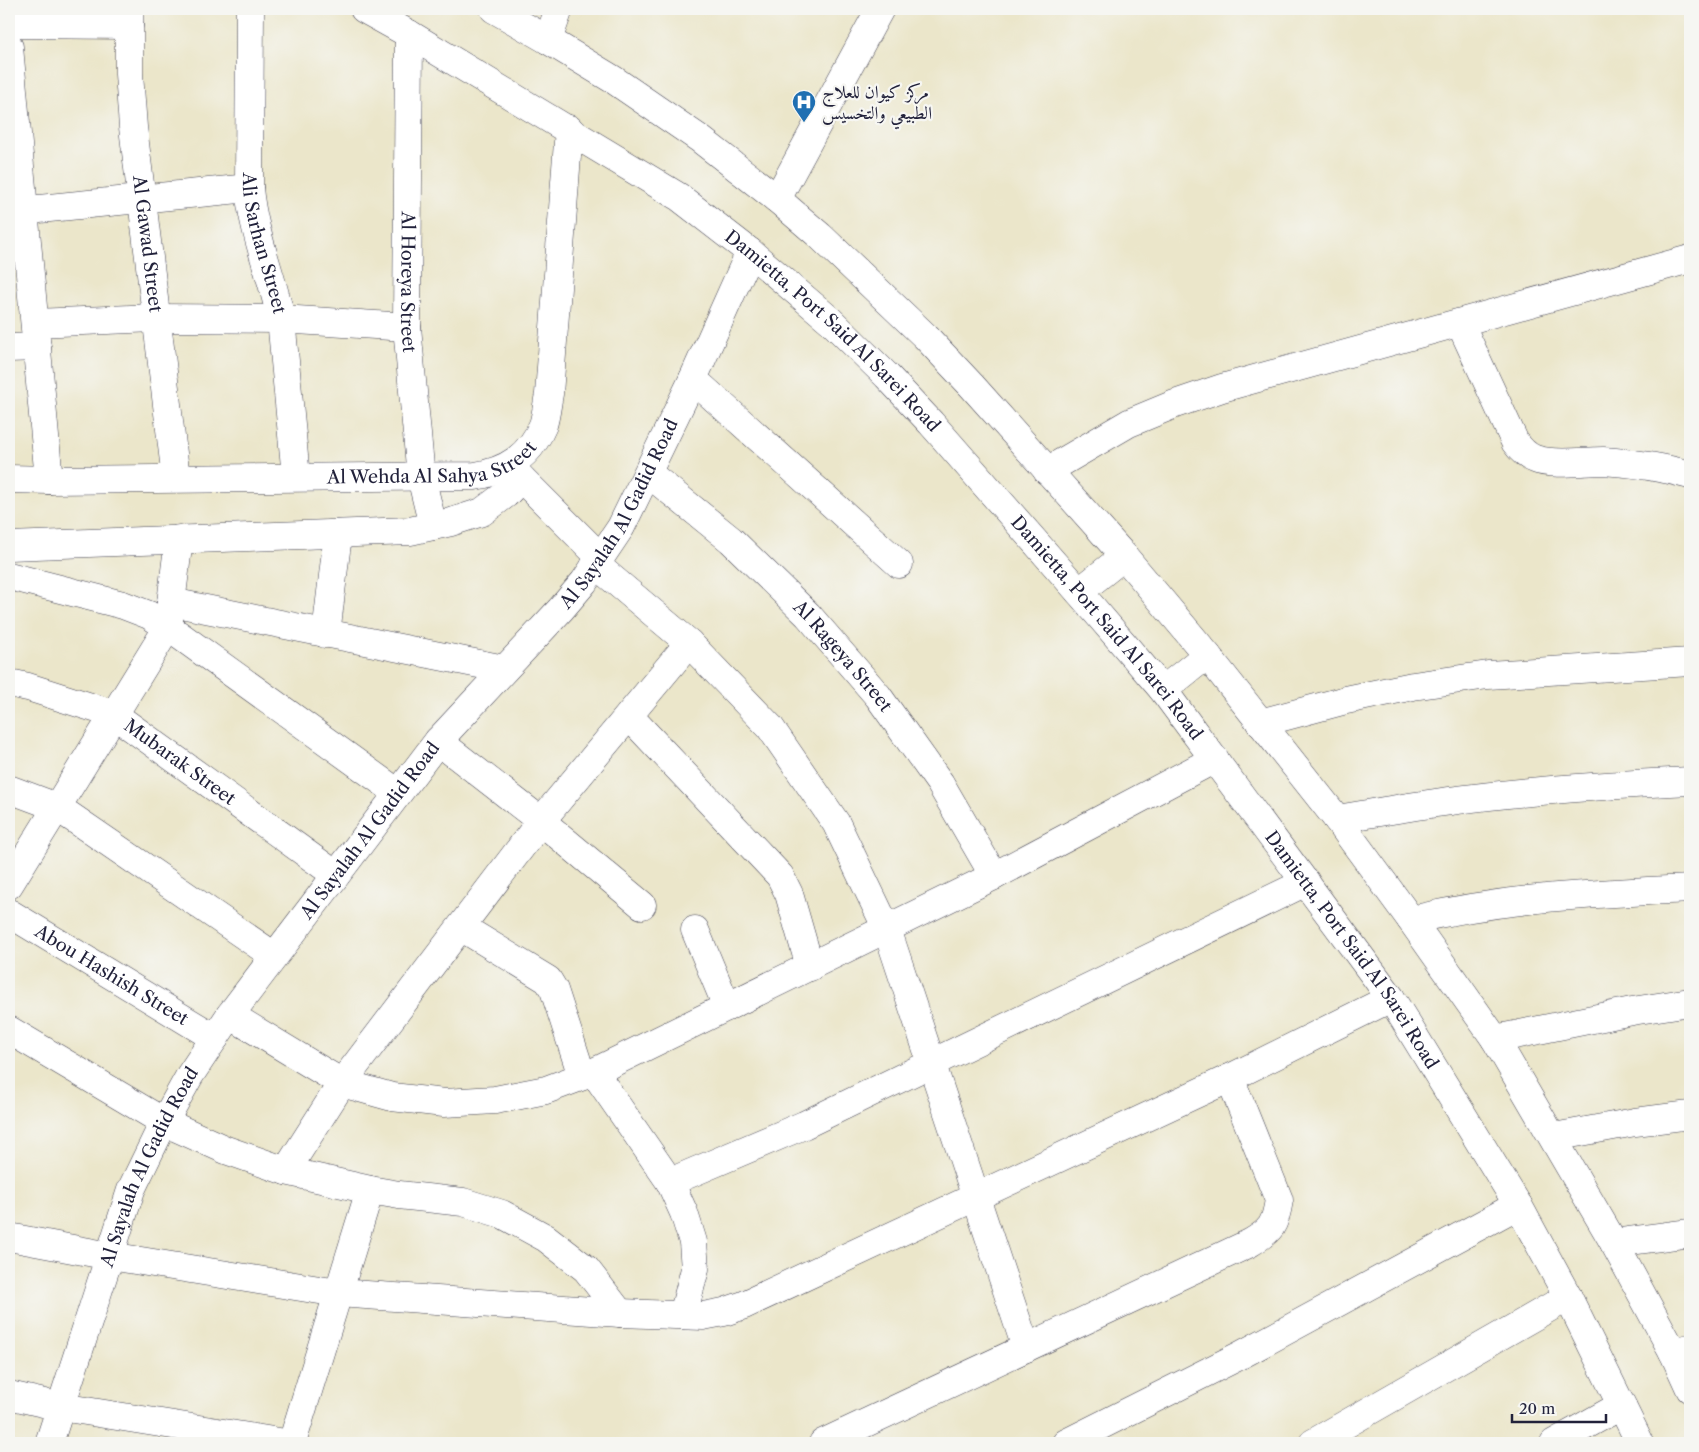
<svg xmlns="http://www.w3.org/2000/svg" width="1699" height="1452" viewBox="0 0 1699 1452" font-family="'Libre Caslon Text',Amiri,serif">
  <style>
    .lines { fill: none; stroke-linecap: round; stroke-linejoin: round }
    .minor-casing { stroke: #403f50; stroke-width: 29 }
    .highway-casing { stroke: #403f50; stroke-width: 29 }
    .minor { stroke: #fff; stroke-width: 28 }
    .highway { stroke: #fff; stroke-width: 28 }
    .labels { text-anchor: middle; stroke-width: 4.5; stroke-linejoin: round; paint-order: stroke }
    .poi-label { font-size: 18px; fill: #22223b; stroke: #f6f6f2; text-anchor: start }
    .street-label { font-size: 18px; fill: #22223b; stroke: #f6f6f2 }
  </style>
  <rect width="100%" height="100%" fill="#f6f6f2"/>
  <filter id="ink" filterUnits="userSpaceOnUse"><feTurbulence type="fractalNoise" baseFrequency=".02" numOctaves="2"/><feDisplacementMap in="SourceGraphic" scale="10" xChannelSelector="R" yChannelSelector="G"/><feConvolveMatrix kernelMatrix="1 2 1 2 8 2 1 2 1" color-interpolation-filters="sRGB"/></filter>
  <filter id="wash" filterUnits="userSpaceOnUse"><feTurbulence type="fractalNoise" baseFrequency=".0096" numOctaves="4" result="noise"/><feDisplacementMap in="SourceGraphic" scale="20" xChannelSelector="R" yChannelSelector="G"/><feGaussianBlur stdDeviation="1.12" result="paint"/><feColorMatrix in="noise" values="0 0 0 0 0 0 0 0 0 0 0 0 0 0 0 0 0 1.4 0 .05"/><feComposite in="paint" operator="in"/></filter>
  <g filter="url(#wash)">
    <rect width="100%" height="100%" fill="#ebe6ca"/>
  </g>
  <g filter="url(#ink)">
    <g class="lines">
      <g class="minor-casing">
        <g id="minor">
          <path id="s1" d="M 129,9 L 129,74 L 133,127 L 176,478"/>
          <path id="s2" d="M 250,9 L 249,188 C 253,233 272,275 281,319 L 296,477"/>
          <path d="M 9,24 L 129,25"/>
          <path id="s3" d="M 409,34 L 407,327 L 421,477 L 433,526"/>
          <path d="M 548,40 L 559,9"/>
          <path d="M 9,47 L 49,480"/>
          <path d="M 777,199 L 880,9"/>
          <path d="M 9,212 L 249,188"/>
          <path d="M 35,323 L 155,318 L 281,319 L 407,327"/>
          <path d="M 1460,323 L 1515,442 C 1520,449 1526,456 1535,459 C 1552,466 1584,461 1603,461 C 1633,463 1662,467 1690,475"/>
          <path d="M 9,348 L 37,347"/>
          <path d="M 693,379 L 899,564"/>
          <path d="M 509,466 L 600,557"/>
          <path d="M 1047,471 L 1129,423 L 1175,404 L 1222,388 L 1690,259"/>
          <path id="s4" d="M 648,473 L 731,540 L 808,615 L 878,696 L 940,783 L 994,876"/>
          <path id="s5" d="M 9,479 L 49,480 L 475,476 C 507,471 530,456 543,425 C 546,416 547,404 549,394 L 569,129"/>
          <path d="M 9,546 L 410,531 L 451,522 L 482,512 L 506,494 L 521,478"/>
          <path d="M 595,564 L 689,643 L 770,727 L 836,823 L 887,929 L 1026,1348"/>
          <path d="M 9,576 L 123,605 L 149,615 L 168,627 L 398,793"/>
          <path d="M 171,602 L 504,669"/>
          <path d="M 326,634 L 338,534"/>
          <path id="s6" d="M 9,683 L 28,687 L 113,714 L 336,875"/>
          <path d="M 629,716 L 780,876 L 789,894 L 810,967"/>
          <path d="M 1260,723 L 1346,700 L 1413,686 L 1488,675 L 1690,662"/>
          <path d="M 438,741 L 541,821 L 642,905"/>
          <path d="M 9,789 L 57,807 L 274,956"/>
          <path d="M 1337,819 C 1374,813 1412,806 1450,801 C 1530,790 1610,785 1690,781"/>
          <path d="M 9,885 L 168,627 L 179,539"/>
          <path id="s7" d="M 9,913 L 215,1038"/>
          <path d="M 1411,920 C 1506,897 1594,894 1690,889"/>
          <path d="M 461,927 L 548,980 L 554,990 L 582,1076"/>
          <path d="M 695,930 L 727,1007"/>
          <path d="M 230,1015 L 342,1083 L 392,1097 L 444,1103 L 495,1100 L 546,1090 L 594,1072 L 994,876 L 1215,759"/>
          <path d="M 9,1030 L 164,1122 L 226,1150 L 286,1171 L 370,1190 L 399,1195 L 463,1202 L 502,1214 L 546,1238 L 586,1269 L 620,1313"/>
          <path d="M 1495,1039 L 1632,1011 L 1690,1002"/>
          <path d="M 594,1072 L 670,1182 L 684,1213 L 693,1242 L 695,1269 L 683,1315"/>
          <path d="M 1554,1137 L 1635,1122 L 1690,1115"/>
          <path d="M 286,1171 L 342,1083 L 541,821 L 689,643"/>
          <path d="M 670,1182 L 804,1125 L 1306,882"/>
          <path d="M 9,1237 L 110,1256 L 338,1293 L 620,1313 L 703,1316 L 724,1312 L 744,1305 L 1230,1078 L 1391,998"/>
          <path d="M 1614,1243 L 1690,1233"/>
          <path d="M 1673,1352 L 1690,1348"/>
          <path d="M 9,1395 L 61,1407 L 285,1443"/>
          <path id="s8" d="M 49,1443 L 131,1190 L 164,1122 L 190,1075 L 230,1015 L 438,741 L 561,609 L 584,582 L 621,527 L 693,379 L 750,252"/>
          <path d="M 292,1443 L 370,1190"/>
          <path d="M 823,1443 L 1250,1243 C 1272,1230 1275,1225 1279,1200 L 1230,1078"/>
          <path d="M 1066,1443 L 1239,1356 L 1518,1205"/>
          <path d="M 1313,1443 L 1568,1297"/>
          <path d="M 1554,1443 L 1622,1405"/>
        </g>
      </g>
      <g class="highway-casing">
        <g id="highway">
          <path id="s9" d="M 364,9 L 409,34 L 679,197 L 750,252 L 831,321 L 887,376 L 931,423 L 1079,592 L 1163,690 L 1391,998 L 1518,1205 L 1568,1297 L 1640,1443"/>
          <path d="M 494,9 L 548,40 L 614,80 L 700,139 L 777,199 L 820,236 L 925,336 L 972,386 L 1124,556 L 1207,655 L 1337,819 L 1411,920 L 1495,1039 L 1614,1243 L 1673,1352 L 1690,1389"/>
          <path d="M 1079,592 L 1124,556"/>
          <path d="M 1163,690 L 1207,655"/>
        </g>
      </g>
      <use href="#minor" class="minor"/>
      <use href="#highway" class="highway"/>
    </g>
  </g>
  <defs>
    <g id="hospital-pin" transform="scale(1.25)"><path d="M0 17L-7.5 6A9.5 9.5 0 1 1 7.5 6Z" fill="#1f6fb2" stroke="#f6f6f2"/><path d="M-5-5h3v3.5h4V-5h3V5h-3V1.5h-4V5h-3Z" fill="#fff"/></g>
  </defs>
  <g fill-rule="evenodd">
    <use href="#hospital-pin" x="804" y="102"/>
  </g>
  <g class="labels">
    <g class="poi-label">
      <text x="822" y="98">مركز كيوان للعلاج<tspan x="822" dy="21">الطبيعي والتخسيس</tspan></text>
    </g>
    <g class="street-label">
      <text dy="6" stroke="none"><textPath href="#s2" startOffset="236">Ali Sarhan Street</textPath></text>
      <text dy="6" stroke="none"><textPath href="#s1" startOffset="236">Al Gawad Street</textPath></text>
      <text dy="6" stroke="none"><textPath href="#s3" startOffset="248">Al Horeya Street</textPath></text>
      <text dy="6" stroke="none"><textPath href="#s9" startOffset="571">Damietta, Port Said Al Sarei Road</textPath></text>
      <text dy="6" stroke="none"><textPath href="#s5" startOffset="426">Al Wehda Al Sahya Street</textPath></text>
      <text dy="6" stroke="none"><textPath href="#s8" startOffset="1104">Al Sayalah Al Gadid Road</textPath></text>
      <text dy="6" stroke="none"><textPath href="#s9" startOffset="976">Damietta, Port Said Al Sarei Road</textPath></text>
      <text dy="6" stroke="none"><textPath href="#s4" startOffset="268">Al Rageya Street</textPath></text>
      <text dy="6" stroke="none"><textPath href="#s6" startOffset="191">Mubarak Street</textPath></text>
      <text dy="6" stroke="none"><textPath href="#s8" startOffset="699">Al Sayalah Al Gadid Road</textPath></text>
      <text dy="6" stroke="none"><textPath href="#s9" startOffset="1381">Damietta, Port Said Al Sarei Road</textPath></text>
      <text dy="6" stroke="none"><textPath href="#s7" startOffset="120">Abou Hashish Street</textPath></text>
      <text dy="6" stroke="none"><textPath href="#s8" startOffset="294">Al Sayalah Al Gadid Road</textPath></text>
    </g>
  </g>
  <rect width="1699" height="1452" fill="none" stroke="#f6f6f2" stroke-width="30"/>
  <path d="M1512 1414v8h94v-8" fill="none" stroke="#22223b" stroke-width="2.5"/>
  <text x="1519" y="1414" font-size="15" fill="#22223b" stroke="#f6f6f2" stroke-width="4" paint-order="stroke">20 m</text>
</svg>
